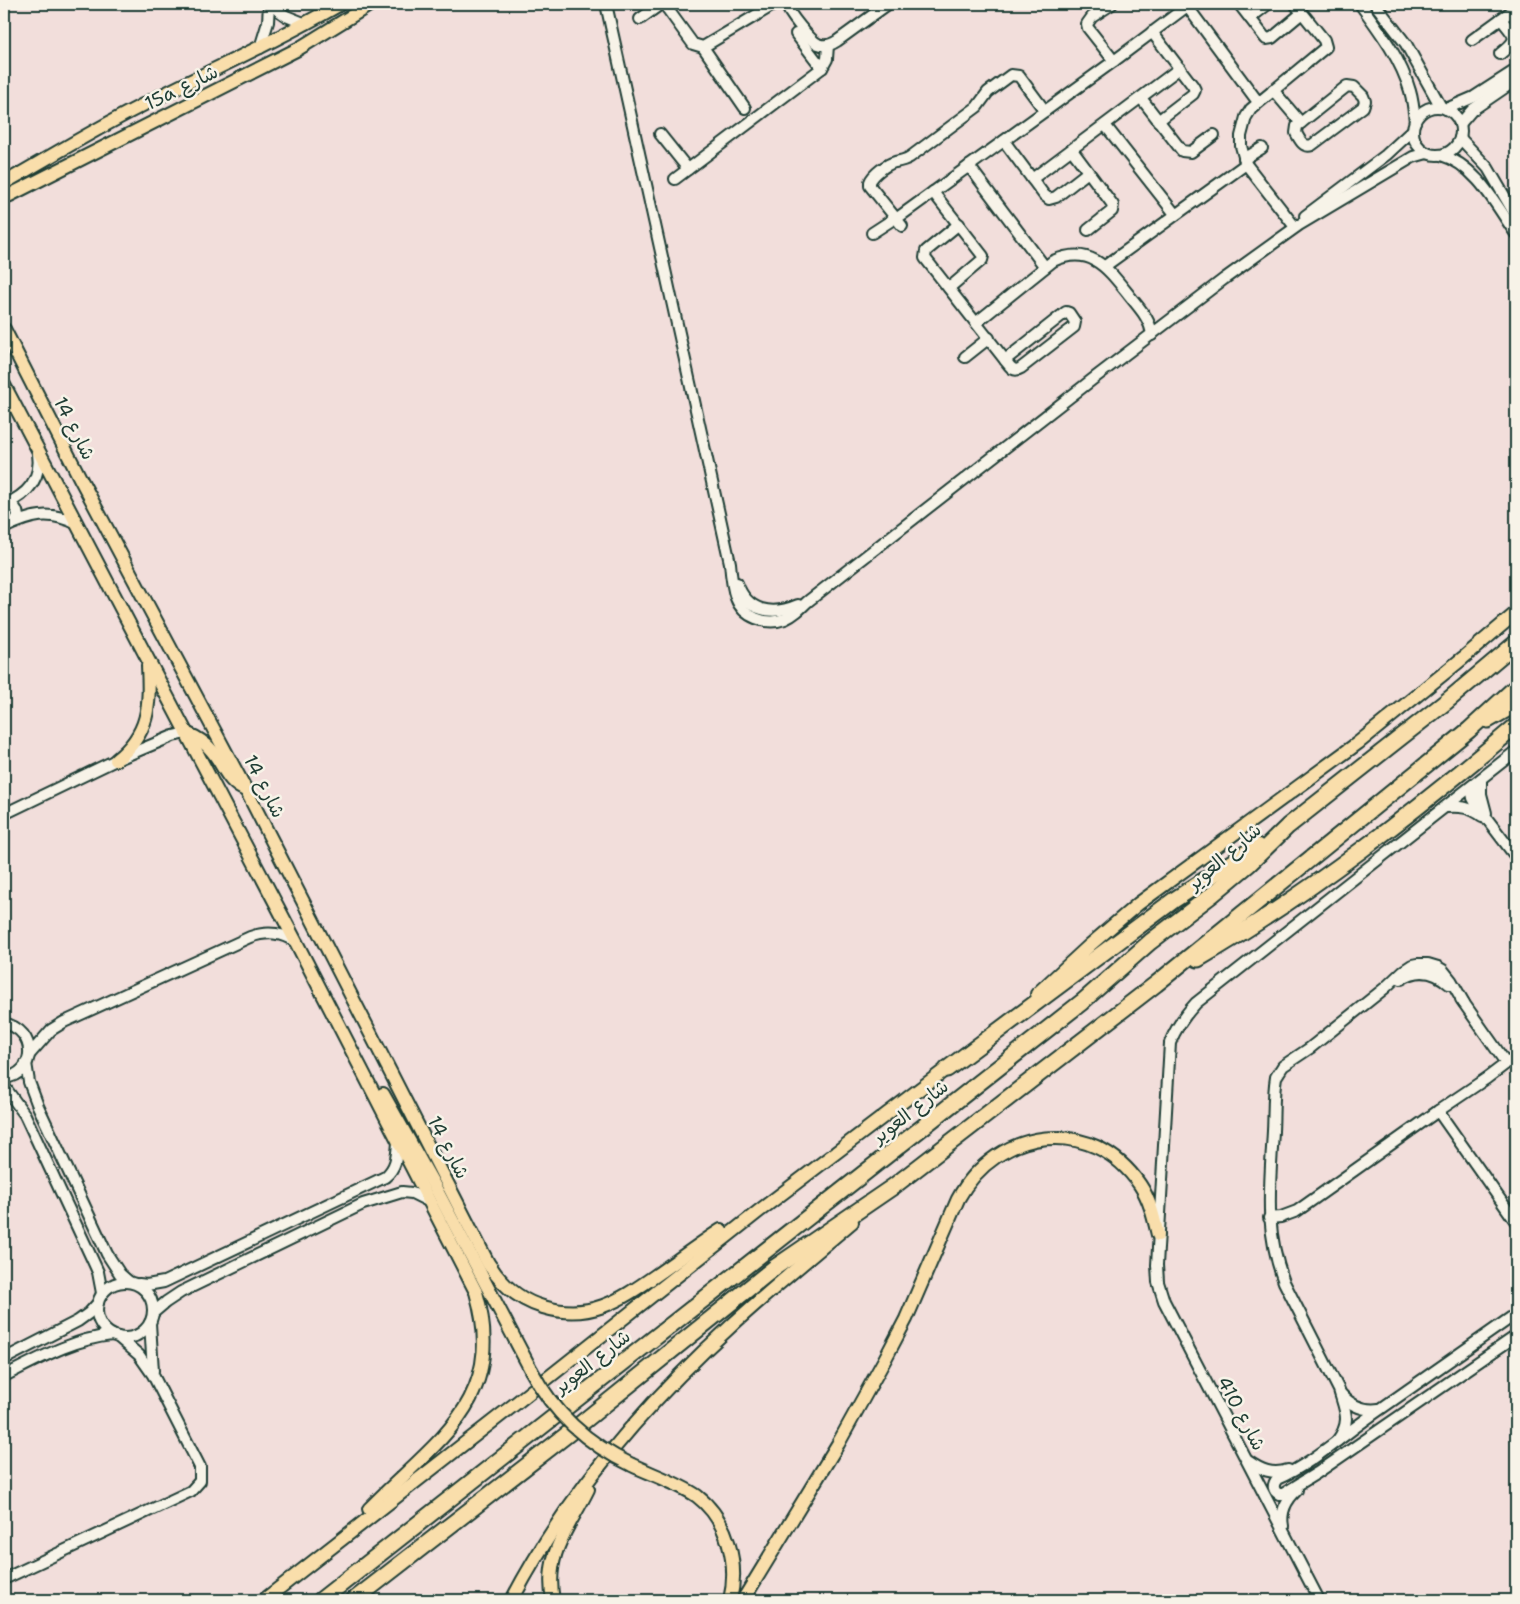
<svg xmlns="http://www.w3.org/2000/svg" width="1520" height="1604" viewBox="0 0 1520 1604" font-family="'Shantell Sans','Playpen Sans Arabic',sans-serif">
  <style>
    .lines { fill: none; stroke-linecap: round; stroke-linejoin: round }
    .minor-casing { stroke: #1f3d34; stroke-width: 14 }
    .major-casing { stroke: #1f3d34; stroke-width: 16 }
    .highway-casing { stroke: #1f3d34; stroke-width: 19 }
    .minor { stroke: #f7f3e8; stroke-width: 10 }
    .major { stroke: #f9deab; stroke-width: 12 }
    .highway { stroke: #f9deab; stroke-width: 15 }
    .major-bridge-casing { stroke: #1f3d34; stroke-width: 16; stroke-linecap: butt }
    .major-bridge { stroke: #f9deab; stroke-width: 12 }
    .labels { text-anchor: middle; stroke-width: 5; stroke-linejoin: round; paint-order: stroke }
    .street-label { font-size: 19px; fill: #1f3d34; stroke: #f7f3e8 }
  </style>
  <rect width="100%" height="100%" fill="#f2dedb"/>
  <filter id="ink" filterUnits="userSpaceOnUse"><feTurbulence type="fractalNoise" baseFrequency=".02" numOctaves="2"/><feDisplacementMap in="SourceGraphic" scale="10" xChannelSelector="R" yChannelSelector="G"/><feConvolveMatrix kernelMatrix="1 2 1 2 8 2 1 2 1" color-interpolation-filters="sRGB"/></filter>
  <g filter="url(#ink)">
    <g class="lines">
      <g class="minor-casing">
        <g id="minor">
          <path d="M 269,4 L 286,16 L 306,24"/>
          <path d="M 606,4 L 730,563 C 731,575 732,587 736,598 C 743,617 766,626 785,619 C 794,615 800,609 807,602 L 1093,379 L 1224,279 L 1299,225 L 1413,157 L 1427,153"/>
          <path d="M 664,4 L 693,44 L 703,47 L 775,4"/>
          <path d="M 786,4 C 788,13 810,40 818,44 C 825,47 831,45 837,41 L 888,4"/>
          <path d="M 1112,4 L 1092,17 L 1087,24 L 1088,28 L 1114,61"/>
          <path d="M 1239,4 L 1266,39 L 1272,38 L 1302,13"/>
          <path d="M 1295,4 L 1324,40 L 1326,47 L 1251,109 L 1246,117 L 1241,136 L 1241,146 L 1246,164 L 1295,227"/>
          <path d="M 1360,4 C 1379,30 1401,59 1410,91 C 1413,101 1414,111 1415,122"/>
          <path d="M 1375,4 L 1406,44 L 1441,107"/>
          <path d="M 1187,6 L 1258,102"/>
          <path d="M 1250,18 L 1268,4"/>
          <path d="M 640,19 L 661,4"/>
          <path d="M 1152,32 L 1193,86 L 1195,90 L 1193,94 L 1158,121"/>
          <path d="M 796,34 L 822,68"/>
          <path d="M 1472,40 L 1516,8"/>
          <path d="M 703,47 L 745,108"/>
          <path d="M 260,48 L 268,22 L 269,4"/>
          <path d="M 1500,54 C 1520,38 1516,38 1501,19"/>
          <path d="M 1347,86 L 1354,87 L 1363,96 L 1365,101 L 1363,107 L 1312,145 C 1303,148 1300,140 1296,133 L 1297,126 Z"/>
          <path d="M 1273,90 L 1301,123"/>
          <path d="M 1141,98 L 1182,151 L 1191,152 L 1214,135"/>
          <circle cx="1437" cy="131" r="24"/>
          <path d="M 1446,109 L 1474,97 L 1516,70"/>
          <path d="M 1460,124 L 1472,110 L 1516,80"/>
          <path d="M 1105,125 L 1175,214"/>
          <path d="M 660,134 L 688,169"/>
          <path d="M 1460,138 L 1488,168 L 1516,216"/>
          <path d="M 1004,141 L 1044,195 L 1049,199 L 1056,197 L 1088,172"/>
          <path d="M 1072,150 L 1113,205 L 1112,211 L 1088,230"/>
          <path d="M 1441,155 C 1476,165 1496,205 1516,234"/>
          <path d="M 1244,159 L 1262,148"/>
          <path d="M 969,166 L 1045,267"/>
          <path d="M 675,179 L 822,68 L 827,59 L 828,45"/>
          <path d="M 1032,179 L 1180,68"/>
          <path d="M 933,192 L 983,256 L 982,260 L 949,288"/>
          <path d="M 1305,216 L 1386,155 L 1413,130"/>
          <path d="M 896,219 L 1114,61 L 1190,4"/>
          <path d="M 959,224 L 926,251 L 925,258 L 1005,360"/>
          <path d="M 902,226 L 870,186 L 870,182 C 873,174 887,164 895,162 C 901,161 905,160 910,157 L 977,107 L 988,92 L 1011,75 L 1019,76 L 1045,111"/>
          <path d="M 872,233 L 895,218"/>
          <path d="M 1105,266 L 1246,164"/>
          <path d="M 1066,312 L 1069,313 L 1075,322 L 1074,327 L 1021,368 C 1013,373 1010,366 1005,360 Z"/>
          <path d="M 977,322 L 1053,261 C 1091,244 1108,269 1129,295 C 1139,308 1150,318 1152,335"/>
          <path d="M 965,357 L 989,338"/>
          <path d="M 4,505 C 27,495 42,480 38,453"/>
          <path d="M 4,506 C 12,504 17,507 18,516 L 14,523"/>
          <path d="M 4,528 C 31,515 49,510 77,524"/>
          <path d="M 737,583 C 747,612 772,616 798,605"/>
          <path d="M 1481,779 L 1481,794 L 1486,813"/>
          <path d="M 1471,787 L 1473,798 L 1478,807 L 1516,857"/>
          <path d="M 1446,807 C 1460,806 1470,807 1482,816"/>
          <path d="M 4,814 L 116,760 L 173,736 L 186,733"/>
          <path d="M 1401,979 C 1418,968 1434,970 1449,984"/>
          <path d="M 1461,999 L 1506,1063"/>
          <path d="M 4,1023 C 38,1031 37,1074 4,1078"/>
          <path d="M 29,1055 L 51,1030 L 64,1022 L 250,937 C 267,931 281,932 296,942"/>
          <path d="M 26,1063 L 29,1082 L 38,1106 L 107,1254 L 120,1274 L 128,1281"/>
          <path d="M 4,1086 L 25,1115 L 93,1261 L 98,1272 L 102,1293"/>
          <path d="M 1438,1111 L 1516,1222"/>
          <path d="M 1269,1218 L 1281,1217 L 1297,1211 L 1438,1111 L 1487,1078 L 1516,1056"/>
          <circle cx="125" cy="1310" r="28"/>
          <path d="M 139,1284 L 147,1285 L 164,1282 L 385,1177 C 396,1168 397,1157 398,1142"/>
          <path d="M 153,1313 L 166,1302 L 181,1292 L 363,1204 L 402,1192 L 412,1193 L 428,1201"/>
          <path d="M 1516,1314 C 1468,1348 1420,1381 1372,1415 C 1341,1437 1311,1464 1277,1479 C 1272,1485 1273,1491 1279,1494 L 1283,1494 L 1317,1473 L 1516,1336"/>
          <path d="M 150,1323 L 153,1371"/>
          <path d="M 4,1359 L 78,1321 L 89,1313 L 98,1303"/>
          <path d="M 4,1376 C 38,1359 73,1339 112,1335"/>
          <path d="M 1341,1394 C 1351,1406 1364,1411 1379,1409"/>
          <path d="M 1337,1441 C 1352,1421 1345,1411 1339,1390 L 1284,1282 C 1264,1228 1270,1187 1273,1131 C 1274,1113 1273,1094 1276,1077 L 1283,1066 L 1310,1048 L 1385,988 L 1403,971 L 1412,965 L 1417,964 L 1428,964 L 1438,967 L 1443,970 L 1451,980 L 1464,1003"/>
          <path d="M 1248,1461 C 1261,1470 1272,1475 1288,1470"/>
          <path d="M 1283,1526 C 1280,1511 1286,1500 1297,1490"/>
          <path d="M 4,1579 L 191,1491 L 200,1481 L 200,1467 L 153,1375 L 139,1355 L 118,1337"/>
          <path d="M 1319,1600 L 1164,1301 L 1158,1282 L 1157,1265 L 1170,1043 C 1176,1027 1185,1015 1196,1003 L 1516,751"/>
        </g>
      </g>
      <g class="major-casing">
        <g id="major">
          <path d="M 4,183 C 48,158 92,131 137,108 C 204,73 274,43 340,4"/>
          <path d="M 4,198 L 298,49 L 371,4"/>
          <path d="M 4,329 L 81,480 L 246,790 L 488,1263 C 501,1284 519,1300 543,1307 C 589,1321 619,1301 655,1276 C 677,1261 699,1244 721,1230"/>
          <path d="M 4,385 L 296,942 L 476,1292 C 508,1402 436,1440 369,1509"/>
          <path d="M 186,733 C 196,737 205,742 212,751 C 224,765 227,783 246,790"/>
          <path d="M 116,760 C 150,733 150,706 148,665"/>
          <path d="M 1037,994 L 1090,945 L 1138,904 L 1358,743 L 1463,658 L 1516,613"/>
          <path d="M 383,1094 L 434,1185 L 531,1370"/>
          <path d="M 632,1465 C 651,1474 680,1484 697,1496 C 728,1520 739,1564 730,1600"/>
          <path d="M 264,1600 L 515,1404 L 759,1211 L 954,1063"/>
          <path d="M 512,1600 C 567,1495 644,1405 731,1326 C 770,1290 812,1256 852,1222"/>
          <path d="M 553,1600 C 544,1553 569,1528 588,1489"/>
          <path d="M 743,1600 L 838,1444 L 885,1359 L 906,1319 L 958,1199 C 997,1127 1092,1114 1140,1185 C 1150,1200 1154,1218 1158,1235"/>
        </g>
      </g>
      <g class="highway-casing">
        <g id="highway">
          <path d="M 1488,720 L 1516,704"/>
          <path d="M 1198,959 C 1311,893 1416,811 1516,726"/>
          <path d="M 947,1069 L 1174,900 L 1257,846"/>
          <path d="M 321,1600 L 1082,1002 L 1150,942 L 1213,894 L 1249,864 L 1288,826 L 1447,701 L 1516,643"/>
          <path d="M 354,1600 L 573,1430 L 774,1268 L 894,1186 L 1156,984 L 1469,730 L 1516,687"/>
        </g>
      </g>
      <use href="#minor" class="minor"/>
      <use href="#major" class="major"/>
      <use href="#highway" class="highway"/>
      <g class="major-bridge-casing">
        <path id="major-bridge" d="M 531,1370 C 554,1414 587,1444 632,1465"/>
      </g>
      <use href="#major-bridge" class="major-bridge"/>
    </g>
  </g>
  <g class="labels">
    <g class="street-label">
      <text transform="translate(181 87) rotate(-26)" y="7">15a شارع</text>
      <text transform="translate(75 428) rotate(63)" y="7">شارع 14</text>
      <text transform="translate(265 786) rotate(63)" y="7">شارع 14</text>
      <text transform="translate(1224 856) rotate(-41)" y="7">شارع العوير</text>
      <text transform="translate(910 1111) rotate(-38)" y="7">شارع العوير</text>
      <text transform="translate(449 1147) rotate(63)" y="7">شارع 14</text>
      <text transform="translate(592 1361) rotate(-38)" y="7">شارع العوير</text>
      <text transform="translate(1242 1413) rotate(62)" y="7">شارع 410</text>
    </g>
  </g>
  <rect width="1520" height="1604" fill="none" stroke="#f7f3e8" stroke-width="20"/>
  <rect x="10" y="10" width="1500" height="1584" fill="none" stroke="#1f3d34" stroke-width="2" filter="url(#ink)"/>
</svg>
